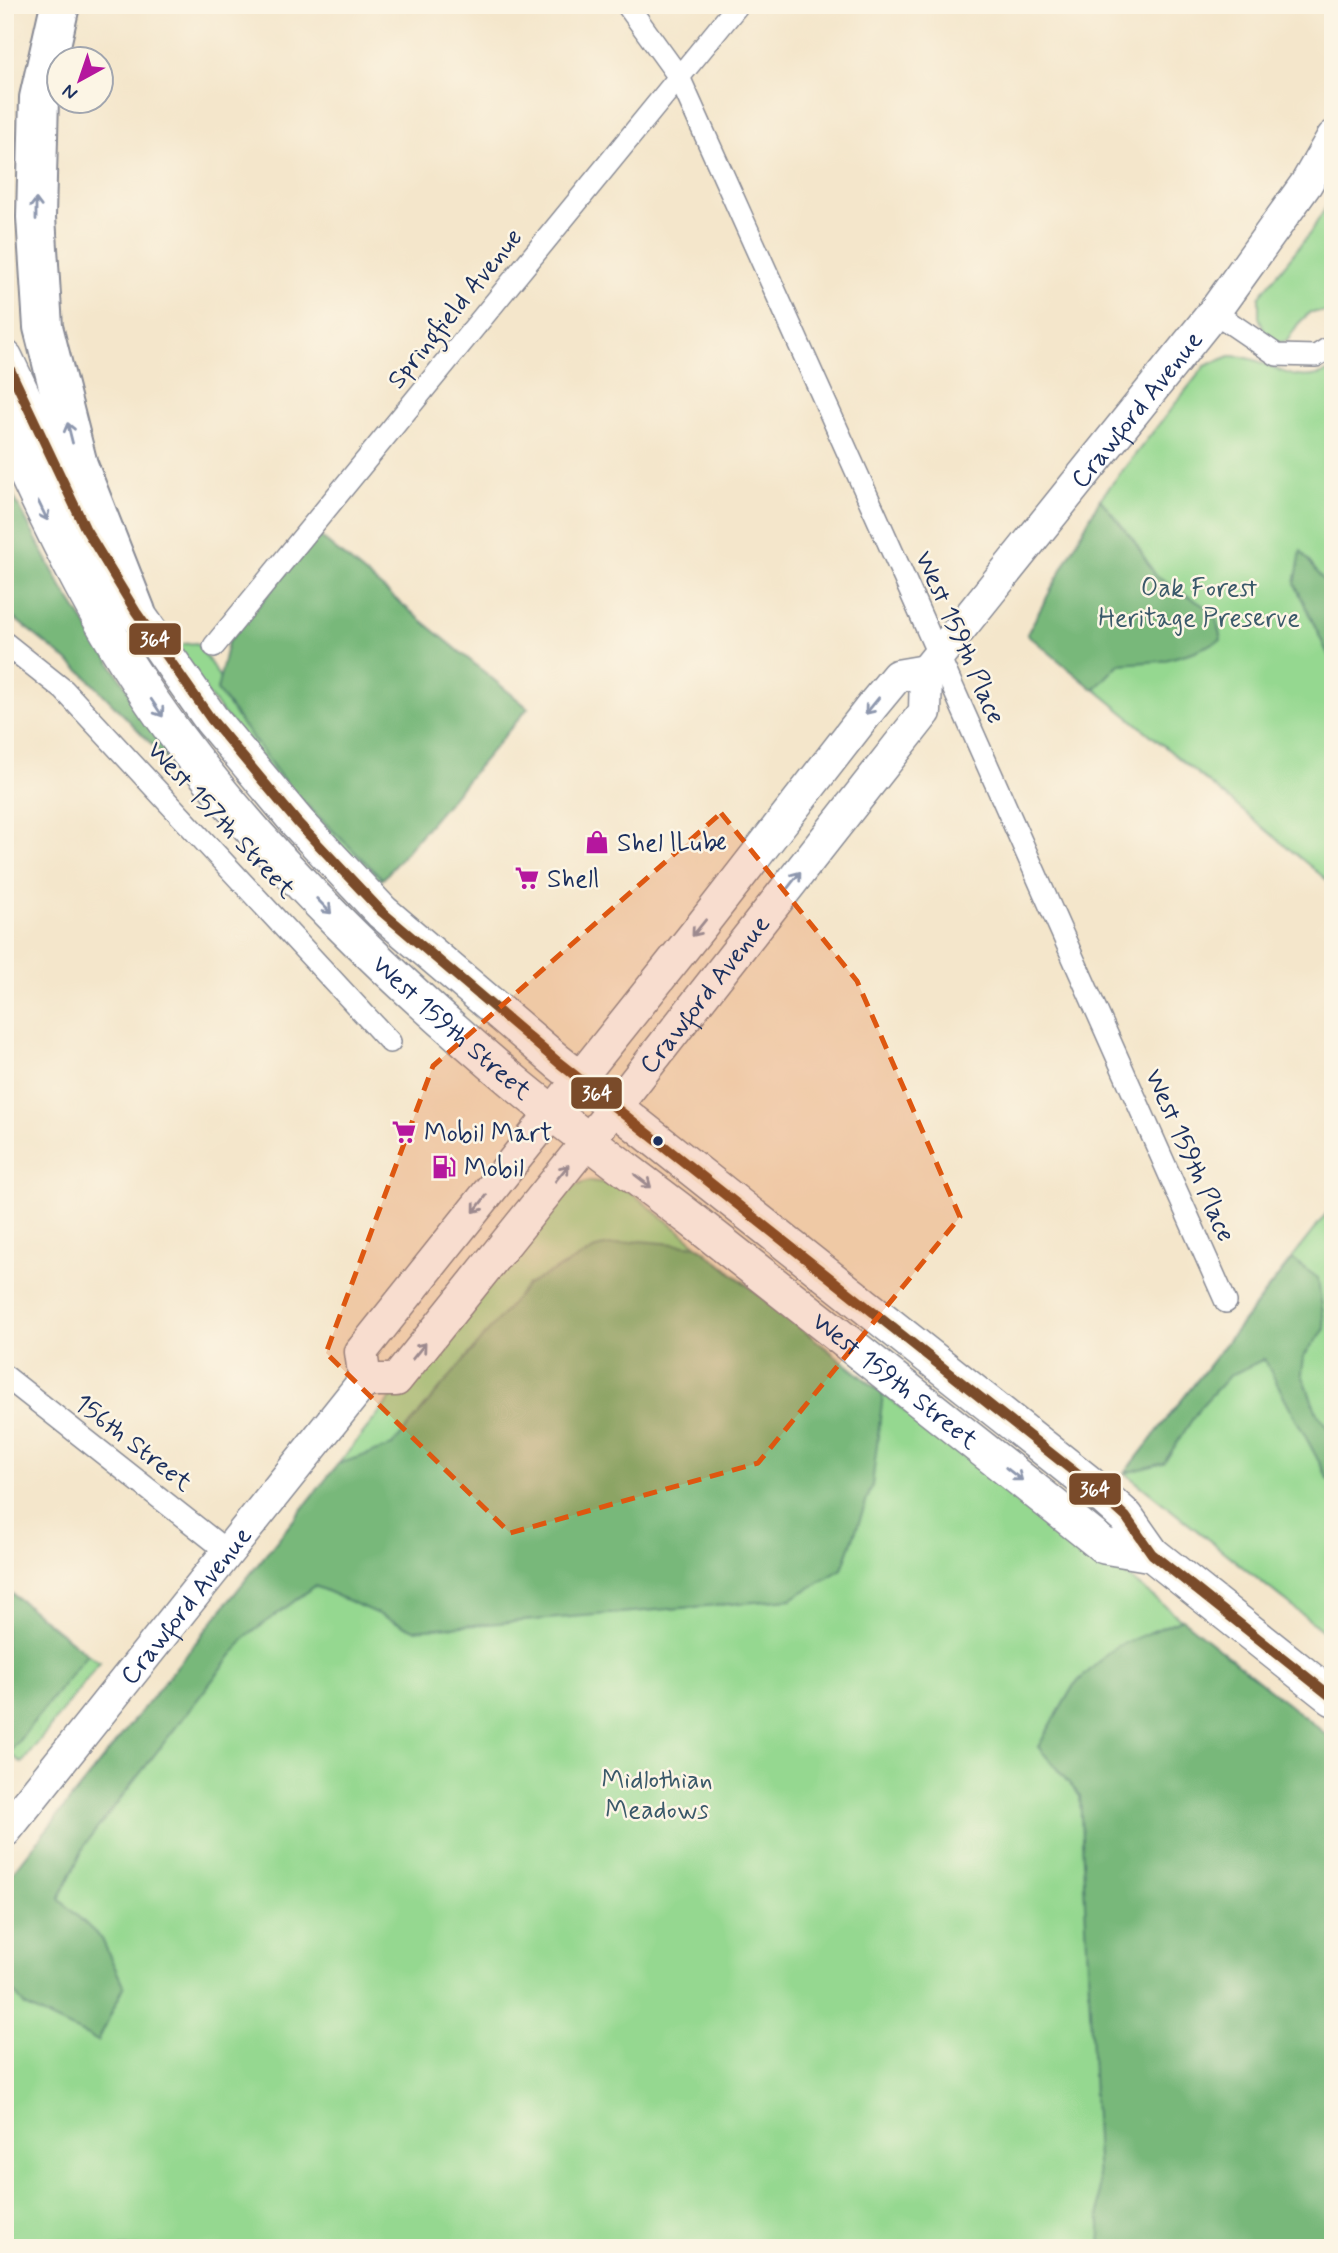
<svg xmlns="http://www.w3.org/2000/svg" width="1338" height="2253" viewBox="0 0 1338 2253" font-family="Mynerve,sans-serif">
  <style>
    .green { fill: #95d890; stroke: #588477; stroke-width: 2 }
    .forest { fill: #78b87a; stroke: #4a746c; stroke-width: 2 }
    .lines { fill: none; stroke-linecap: round; stroke-linejoin: round }
    .minor-casing { stroke: #888a94; stroke-width: 24 }
    .secondary-casing { stroke: #888a94; stroke-width: 35 }
    .primary-casing { stroke: #888a94; stroke-width: 38 }
    .motorway-casing { stroke: #888a94; stroke-width: 42 }
    .minor { stroke: #fff; stroke-width: 21 }
    .secondary { stroke: #fff; stroke-width: 32 }
    .primary { stroke: #fff; stroke-width: 35 }
    .motorway { stroke: #fff; stroke-width: 38 }
    .bus-1-casing { stroke: #fcf5e5; stroke-width: 16 }
    .bus-1 { stroke: #7a4b2a; stroke-width: 10 }
    .oneway { stroke: #8d97ae }
    .marked { fill: #de5710; fill-opacity: 0.2; stroke: #de5710; stroke-width: 5; stroke-dasharray: 14 9; stroke-linejoin: round }
    .bus-dot { fill: #1b2f5e; stroke: #fcf5e5; stroke-width: 2.5 }
    .labels { text-anchor: middle; stroke-width: 5; stroke-linejoin: round; paint-order: stroke }
    .street-label { font-size: 26px; fill: #1b2f5e; stroke: #fcf5e5 }
    .park-label { font-size: 26px; fill: #3a596a; stroke: #fcf5e5 }
    .poi-label { font-size: 26px; fill: #1b2f5e; stroke: #fcf5e5; text-anchor: start }
    .line-badge { stroke: #fcf5e5; stroke-width: 2.5 }
    .badge-label { font-size: 19px; text-anchor: middle; font-weight: bold; fill: #fff }
  </style>
  <rect width="100%" height="100%" fill="#fcf5e5"/>
  <filter id="ink" filterUnits="userSpaceOnUse"><feTurbulence type="fractalNoise" baseFrequency=".0143" numOctaves="2"/><feDisplacementMap in="SourceGraphic" scale="14" xChannelSelector="R" yChannelSelector="G"/><feConvolveMatrix kernelMatrix="1 2 1 2 8 2 1 2 1" color-interpolation-filters="sRGB"/></filter>
  <filter id="wash" filterUnits="userSpaceOnUse"><feTurbulence type="fractalNoise" baseFrequency=".00686" numOctaves="4" result="noise"/><feDisplacementMap in="SourceGraphic" scale="28" xChannelSelector="R" yChannelSelector="G"/><feGaussianBlur stdDeviation="1.57" result="paint"/><feColorMatrix in="noise" values="0 0 0 0 0 0 0 0 0 0 0 0 0 0 0 0 0 1.4 0 .05"/><feComposite in="paint" operator="in"/></filter>
  <g filter="url(#wash)">
    <rect width="100%" height="100%" fill="#f4e6cb"/>
    <g class="green">
      <path d="M 1333,196 L 1333,312 L 1310,312 L 1298,324 L 1287,341 L 1275,343 L 1266,335 L 1259,317 L 1259,297 L 1310,233 Z"/>
      <path d="M 1230,356 C 1271,355 1287,391 1333,370 L 1333,885 L 1028,634 L 1100,499 L 1205,366 Z"/>
      <path d="M 197,643 L 220,678 L 217,690 L 290,789 L 382,878 L 371,893 L 167,645 Z"/>
      <path d="M 590,1181 L 613,1184 L 632,1193 L 905,1411 L 1127,1576 L 1333,1740 L 1333,2248 L 5,2248 L 5,1882 L 541,1210 L 564,1189 Z"/>
      <path d="M 1333,1205 L 1333,1639 L 1125,1473 Z"/>
      <path d="M 87,1654 L 100,1662 L 22,1763 L 9,1753 Z"/>
    </g>
    <g class="forest">
      <path d="M 5,480 L 59,583 L 130,693 L 216,811 L 84,674 L 5,611 Z"/>
      <path d="M 1100,499 L 1133,539 L 1156,576 L 1215,613 L 1221,640 L 1193,652 L 1162,661 L 1119,664 L 1094,690 L 1027,634 Z"/>
      <path d="M 318,535 L 528,708 L 383,879 L 290,789 L 217,690 L 228,642 Z"/>
      <path d="M 1301,551 L 1333,593 L 1333,665 L 1295,584 Z"/>
      <path d="M 640,1241 L 698,1246 L 883,1394 L 872,1486 L 842,1569 L 791,1599 L 414,1630 L 315,1586 L 246,1637 L 86,1843 L 59,1899 L 102,1939 L 124,1987 L 98,2041 L 25,2006 L 5,1981 L 5,1882 L 338,1464 L 392,1446 L 527,1285 L 599,1247 Z"/>
      <path d="M 1292,1259 L 1318,1278 L 1325,1329 L 1304,1356 L 1302,1374 L 1317,1413 L 1333,1435 L 1333,1488 L 1264,1359 L 1229,1376 L 1201,1406 L 1164,1463 L 1125,1473 Z"/>
      <path d="M 5,1588 L 87,1654 L 9,1753 L 5,1750 Z"/>
      <path d="M 1182,1619 L 1333,1740 L 1333,2248 L 1101,2248 L 1080,1796 L 1038,1747 L 1074,1685 L 1115,1647 Z"/>
    </g>
  </g>
  <g filter="url(#ink)">
    <g class="lines">
      <g class="minor-casing">
        <g id="minor">
          <path d="M 627,5 L 679,77 L 910,591 L 1226,1302"/>
          <path d="M 1214,312 L 1277,355 L 1316,356 L 1333,345"/>
          <path d="M 5,643 L 64,690 L 390,1042"/>
          <path d="M 214,646 L 738,5"/>
          <path d="M 5,1376 L 228,1552"/>
        </g>
      </g>
      <g class="secondary-casing">
        <g id="secondary">
          <path id="s1" d="M 365,1380 L 396,1380 L 615,1107 L 925,712 L 926,671 L 1214,312 L 1306,184 L 1333,137"/>
          <path id="s2" d="M 5,1831 L 365,1380 L 361,1352 L 702,925 L 873,705 L 897,676 L 926,671"/>
        </g>
      </g>
      <g class="primary-casing">
        <g id="primary">
          <path d="M 5,358 L 85,528 L 136,612 L 211,719 L 298,823 L 382,912 L 558,1062 L 1087,1482 L 1126,1517 L 1152,1554 L 1333,1698"/>
          <path id="s3" d="M 5,427 C 53,534 105,640 175,734 C 273,866 394,981 520,1087 C 576,1133 634,1175 691,1219 C 829,1327 967,1436 1104,1546 L 1152,1554"/>
        </g>
      </g>
      <g class="motorway-casing">
        <path id="motorway" d="M 60,5 L 39,98 L 36,217 L 43,327 L 78,465 L 136,612"/>
      </g>
      <use href="#minor" class="minor"/>
      <use href="#secondary" class="secondary"/>
      <use href="#primary" class="primary"/>
      <use href="#motorway" class="motorway"/>
      <g class="bus-1-casing">
        <path id="bus-1" d="M 5,359 L 85,528 L 136,612 L 211,719 L 298,823 L 382,912 L 558,1062 L 1087,1482 L 1126,1517 L 1152,1554 L 1333,1698"/>
      </g>
      <use href="#bus-1" class="bus-1"/>
    </g>
    <defs><path id="oneway-shaft" d="M-6 0H5M1.5-3L5.5 0L1.5 3" fill="none" stroke-width="1.6" stroke-linecap="round" stroke-linejoin="round" transform="scale(1.75)"/></defs>
    <g class="oneway">
      <use href="#oneway-shaft" transform="translate(36 209) rotate(-90)"/>
      <use href="#oneway-shaft" transform="translate(70 433) rotate(-104)"/>
      <use href="#oneway-shaft" transform="translate(43 511) rotate(64)"/>
      <use href="#oneway-shaft" transform="translate(872 706) rotate(129)"/>
      <use href="#oneway-shaft" transform="translate(157 708) rotate(56)"/>
      <use href="#oneway-shaft" transform="translate(794 880) rotate(-52)"/>
      <use href="#oneway-shaft" transform="translate(324 906) rotate(46)"/>
      <use href="#oneway-shaft" transform="translate(699 928) rotate(129)"/>
      <use href="#oneway-shaft" transform="translate(562 1173) rotate(-51)"/>
      <use href="#oneway-shaft" transform="translate(643 1181) rotate(38)"/>
      <use href="#oneway-shaft" transform="translate(480 1204) rotate(128)"/>
      <use href="#oneway-shaft" transform="translate(419 1351) rotate(-51)"/>
      <use href="#oneway-shaft" transform="translate(1014 1474) rotate(38)"/>
    </g>
  </g>
  <path class="marked" d="M 721,813 L 857,981 L 960,1217 L 758,1463 L 510,1533 L 326,1353 L 433,1066 Z"/>
  <defs>
    <g id="shop-bare" transform="scale(1.89)"><path d="M-5-2.5h2.3a2.7 3.5 0 0 1 5.4 0H5L5.5 6h-11ZM-1.5-2.5h3a1.5 2.3 0 0 0-3 0Z" fill="#b5179e" stroke="#fcf5e5" stroke-width="2.5" paint-order="stroke"/></g>
    <g id="supermarket-bare" transform="scale(1.89)"><path d="M-6-5.5h2.5l.6 2H6L4.5 2H-2.5L-4.4-4H-6ZM-1.5 3.2a1.3 1.3 0 1 0 .1 0ZM3 3.2a1.3 1.3 0 1 0 .1 0Z" fill="#b5179e" stroke="#fcf5e5" stroke-width="2.5" paint-order="stroke"/></g>
    <g id="fuel-bare" transform="scale(1.89)"><path d="M-5.5-6h7V0h2V4h1.3V-2.5L3-4.5l.8-.8L6-3V5H2.5V1h-1V6h-7ZM-4.2-4.7v3.2H.2V-4.7Z" fill="#b5179e" stroke="#fcf5e5" stroke-width="2.5" paint-order="stroke"/></g>
  </defs>
  <g fill-rule="evenodd">
    <use href="#shop-bare" x="597" y="842"/>
    <use href="#supermarket-bare" x="527" y="878"/>
    <use href="#supermarket-bare" x="404" y="1132"/>
    <use href="#fuel-bare" x="444" y="1167"/>
  </g>
  <circle class="bus-dot" cx="658" cy="1141" r="6"/>
  <g class="labels">
    <g class="street-label">
      <text transform="translate(454 308) rotate(-51)" y="9">Springfield Avenue</text>
      <text dy="9" stroke="none"><textPath href="#s1" startOffset="1260">Crawford Avenue</textPath></text>
      <text transform="translate(961 637) rotate(66)" y="9">West 159th Place</text>
      <text transform="translate(222 819) rotate(47)" y="9">West 157th Street</text>
      <text dy="9" stroke="none"><textPath href="#s1" startOffset="525">Crawford Avenue</textPath></text>
      <text dy="9" stroke="none"><textPath href="#s3" startOffset="756">West 159th Street</textPath></text>
      <text transform="translate(1191 1155) rotate(66)" y="9">West 159th Place</text>
      <text dy="9" stroke="none"><textPath href="#s3" startOffset="1323">West 159th Street</textPath></text>
      <text transform="translate(134 1442) rotate(38)" y="9">156th Street</text>
      <text dy="9" stroke="none"><textPath href="#s2" startOffset="289">Crawford Avenue</textPath></text>
    </g>
    <g class="park-label">
      <text x="1199" y="596">Oak Forest<tspan x="1199" dy="30">Heritage Preserve</tspan></text>
      <text x="657" y="1788">Midlothian<tspan x="657" dy="30">Meadows</tspan></text>
    </g>
    <g class="poi-label">
      <text x="617" y="851">Shel lLube</text>
      <text x="547" y="887">Shell</text>
      <text x="424" y="1141">Mobil Mart</text>
      <text x="464" y="1176">Mobil</text>
    </g>
  </g>
  <g class="line-badge">
    <rect x="128" y="622" width="54" height="34" rx="7" fill="#7a4b2a"/>
    <rect x="570" y="1076" width="53" height="34" rx="7" fill="#7a4b2a"/>
    <rect x="1068" y="1472" width="54" height="34" rx="7" fill="#7a4b2a"/>
  </g>
  <g class="badge-label">
    <text x="155" y="646">364</text>
    <text x="597" y="1100">364</text>
    <text x="1095" y="1496">364</text>
  </g>
  <rect width="1338" height="2253" fill="none" stroke="#fcf5e5" stroke-width="28"/>
  <g transform="translate(80 80) rotate(220)"><circle r="33" fill="#fcf5e5" stroke="#a2a6af" stroke-width="2"/>
  <path d="M0-5L12 26L0 18L-12 26Z" fill="#b5179e"/>
  <text y="-10" font-size="19" font-weight="bold" text-anchor="middle" fill="#1b2f5e">N</text>
  </g>
</svg>
